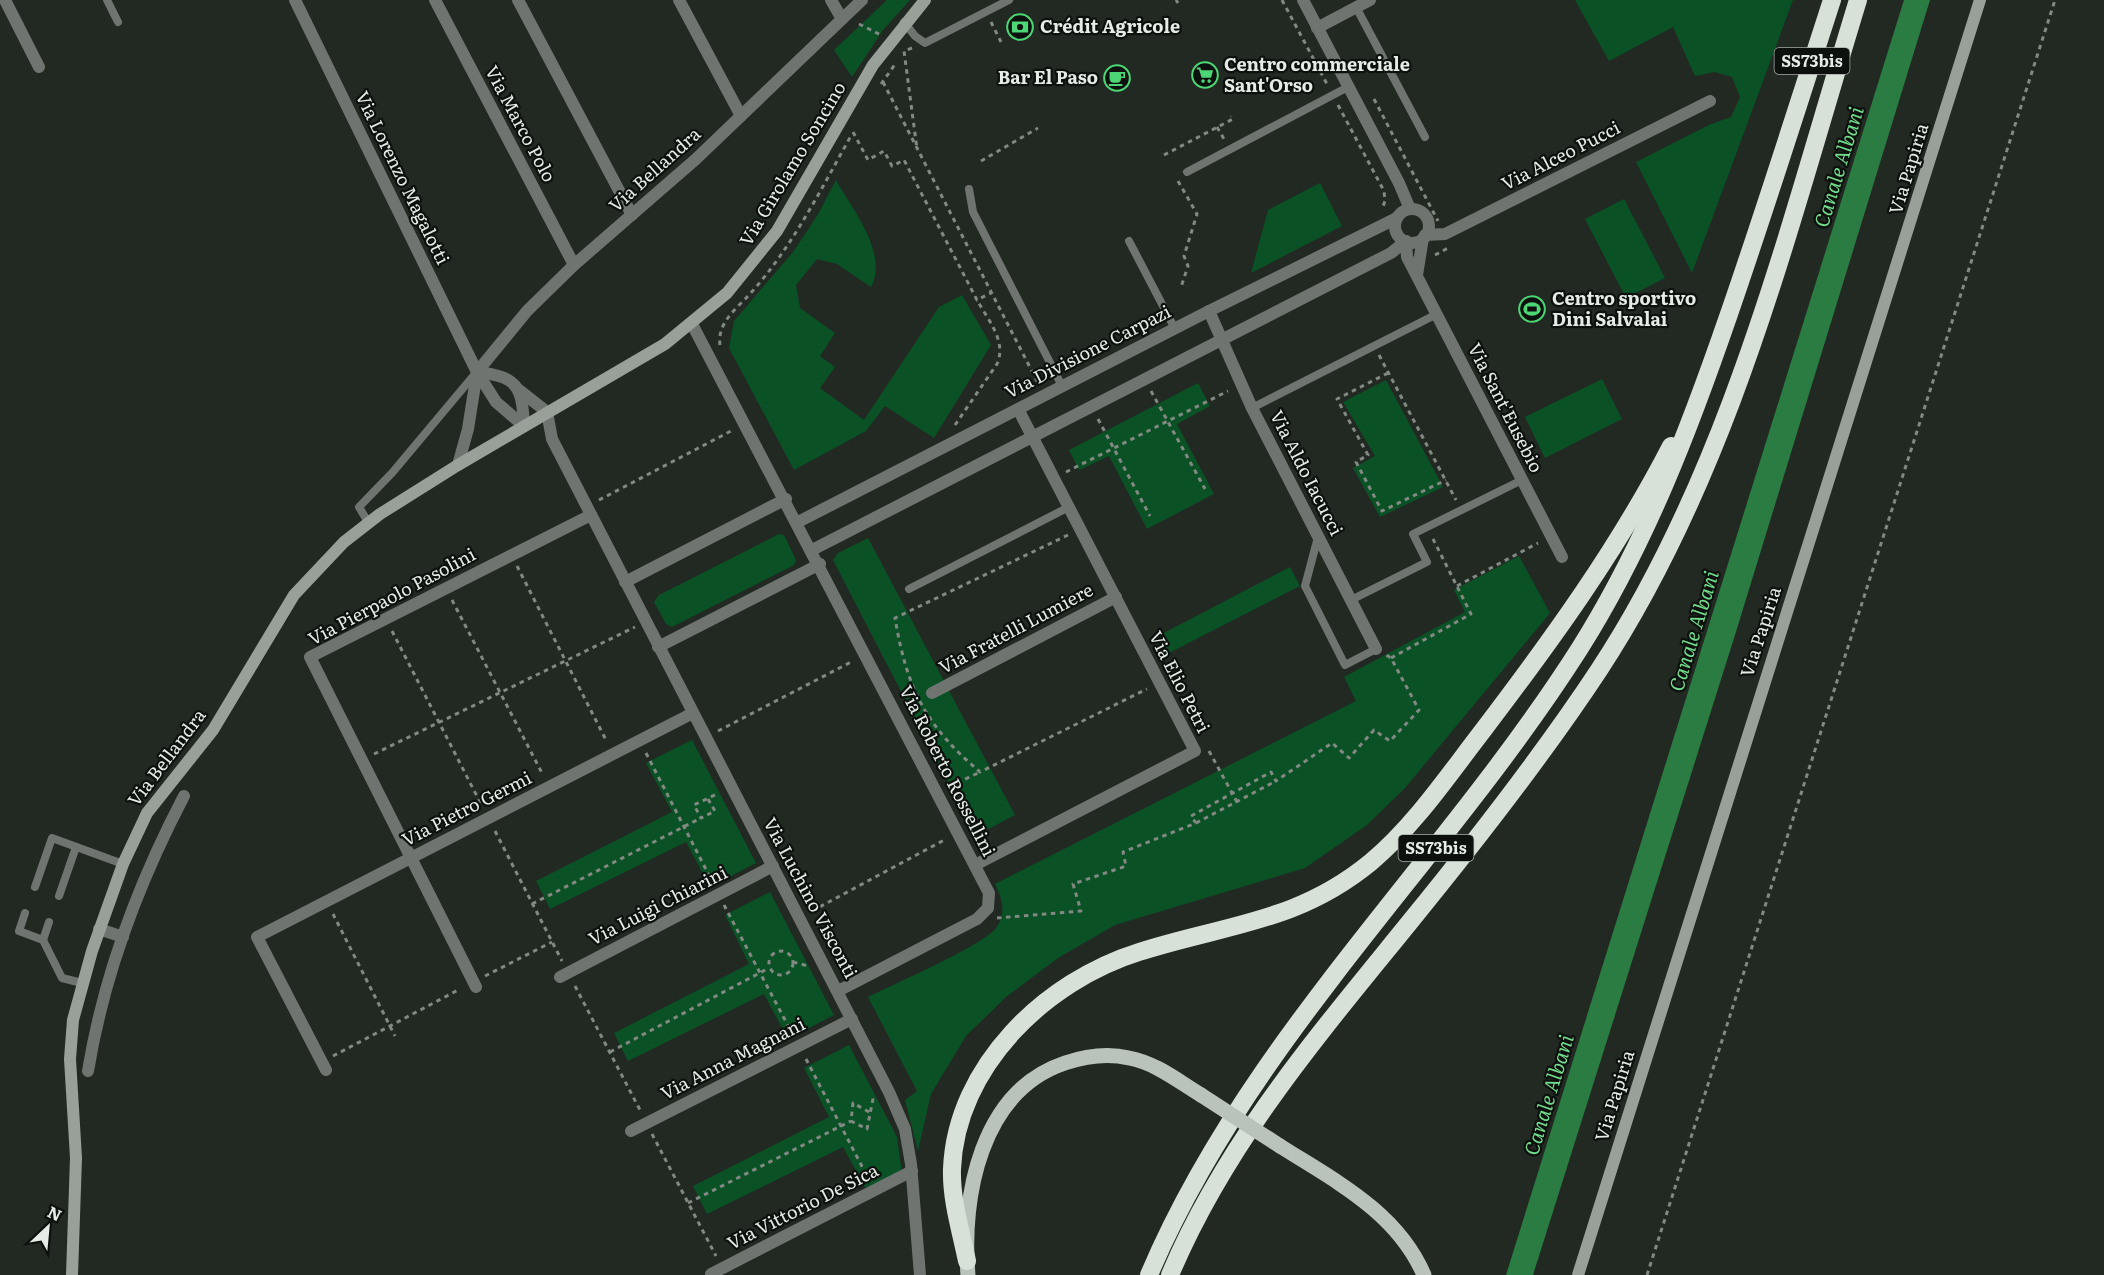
<svg xmlns="http://www.w3.org/2000/svg" width="2104" height="1275" viewBox="0 0 2104 1275" font-family="Literata,serif">
  <style>
    .green { fill: #0a5225 }
    .water { fill: #2a7c42 }
    .lines { fill: none; stroke-linecap: round; stroke-linejoin: round }
    .path { stroke: #828983; stroke-width: 3; stroke-dasharray: 4.5 4.5; stroke-linecap: butt }
    .lane { stroke: #707470; stroke-width: 8 }
    .street { stroke: #707470; stroke-width: 12 }
    .secondary { stroke: #99a09a; stroke-width: 12 }
    .primary { stroke: #b9c2bb; stroke-width: 15 }
    .highway { stroke: #d7e1d8; stroke-width: 18 }
    .primary-bridge { stroke: #b9c2bb; stroke-width: 15 }
    .labels { text-anchor: middle; stroke-width: 4.5; stroke-linejoin: round; paint-order: stroke }
    .shield { fill: #0d110e; stroke: #a5aaa6; stroke-width: 1.5 }
    .shield-label { font-size: 16px; font-weight: bold; fill: #e6ebe7 }
    .poi-label { font-size: 18px; font-weight: bold; fill: #e6ebe7; stroke: #0d110e; text-anchor: start }
    .street-label { font-size: 18px; fill: #e6ebe7; stroke: #0d110e }
    .water-label { font-size: 20px; font-style: italic; fill: #72dc8c; stroke: #0d110e }
  </style>
  <rect width="100%" height="100%" fill="#212922"/>
  <g class="green">
    <path d="M 887,0 L 910,0 L 883,30 L 852,77 L 834,50 Z"/>
    <path d="M 1575,0 L 1793,0 L 1692,273 L 1636,162 L 1709,125 L 1731,117 L 1740,97 L 1732,77 L 1715,72 L 1695,76 L 1673,27 L 1609,61 Z"/>
    <path d="M 836,180 C 852,209 889,254 871,287 L 837,264 L 817,259 L 796,285 L 800,308 L 835,333 L 820,356 L 835,367 L 820,388 L 864,420 L 939,307 L 962,295 L 991,345 L 934,438 L 885,406 L 866,431 L 794,470 L 729,348 L 734,321 L 793,252 L 817,216 Z"/>
    <path d="M 1320,183 L 1342,226 L 1251,273 L 1268,210 Z"/>
    <path d="M 1624,199 L 1665,278 L 1626,298 L 1585,219 Z"/>
    <path d="M 1602,379 L 1622,419 L 1545,458 L 1525,417 Z"/>
    <path d="M 1386,380 L 1443,487 L 1380,517 L 1353,468 L 1375,456 L 1343,402 Z"/>
    <path d="M 1198,383 L 1210,406 L 1177,424 L 1214,494 L 1147,529 L 1109,456 L 1079,470 L 1069,450 Z"/>
    <path d="M 779,534 L 784,535 L 796,560 L 794,565 L 672,627 L 666,624 L 654,602 L 659,595 Z"/>
    <path d="M 868,538 L 1015,815 L 981,833 L 985,845 L 980,844 L 833,560 L 838,553 Z"/>
    <path d="M 1519,556 L 1550,613 L 1405,788 L 1367,825 L 1305,868 L 1115,925 L 1058,958 L 1006,997 L 966,1036 L 931,1094 L 918,1151 L 905,1100 L 917,1091 L 868,997 C 892,985 984,945 996,928 C 1007,913 1002,898 995,884 L 1356,701 L 1344,677 L 1465,612 L 1454,590 Z"/>
    <path d="M 1290,567 L 1300,586 L 1167,654 L 1158,636 Z"/>
    <path d="M 692,740 L 756,863 L 710,887 L 686,842 L 550,909 L 536,881 L 672,812 L 646,763 Z"/>
    <path d="M 770,892 L 834,1015 L 788,1039 L 764,994 L 628,1061 L 614,1033 L 749,964 L 725,915 Z"/>
    <path d="M 849,1045 L 897,1137 L 902,1173 L 867,1191 L 843,1147 L 707,1214 L 693,1186 L 829,1117 L 804,1068 Z"/>
  </g>
  <path class="water" d="M 1904,0 L 1930,0 L 1735,635 L 1533,1275 L 1506,1275 Z"/>
  <g class="lines">
    <g class="path">
      <path d="M 1176,0 L 1178,3"/>
      <path d="M 1282,0 L 1328,86"/>
      <path d="M 991,22 L 1001,42"/>
      <path d="M 859,24 L 879,34"/>
      <path d="M 912,48 L 904,51 L 917,149"/>
      <path d="M 1021,81 L 1023,84"/>
      <path d="M 883,82 L 1038,383"/>
      <path d="M 881,84 L 896,63"/>
      <path d="M 1374,99 L 1438,221"/>
      <path d="M 1338,105 L 1384,191 L 1385,201 L 1382,209"/>
      <path d="M 1217,127 L 1224,139"/>
      <path d="M 853,132 L 868,160 L 884,151 L 892,166 L 904,160 L 977,300 L 991,293"/>
      <path d="M 1164,155 L 1233,119 L 1231,116"/>
      <path d="M 981,161 L 1038,128"/>
      <path d="M 1178,181 L 1197,214 L 1184,256 L 1188,266 L 1181,287"/>
      <path d="M 1435,255 L 1448,248"/>
      <path d="M 720,345 C 717,323 736,309 749,295 C 792,248 821,189 852,134"/>
      <path d="M 1379,355 L 1456,500"/>
      <path d="M 1388,373 L 1337,399 L 1368,455 L 1356,462 L 1382,511 L 1446,480"/>
      <path d="M 1151,391 L 1205,489"/>
      <path d="M 1098,419 L 1150,516"/>
      <path d="M 955,425 L 997,364 C 1007,341 988,320 977,300"/>
      <path d="M 1066,472 L 1228,391"/>
      <path d="M 599,500 L 731,431"/>
      <path d="M 1068,535 L 895,618 C 907,689 925,725 980,772 L 1147,689"/>
      <path d="M 517,566 L 607,742"/>
      <path d="M 1457,586 L 1538,543"/>
      <path d="M 452,600 L 543,775"/>
      <path d="M 392,631 L 482,806"/>
      <path d="M 1391,658 L 1471,614 L 1432,537"/>
      <path d="M 718,731 L 853,661"/>
      <path d="M 1209,751 L 1237,802"/>
      <path d="M 646,753 L 713,883"/>
      <path d="M 374,754 L 635,627"/>
      <path d="M 949,787 L 980,772"/>
      <path d="M 708,799 L 715,811 L 701,818 L 694,805 L 719,793"/>
      <path d="M 1196,823 L 1276,781"/>
      <path d="M 495,831 L 562,961"/>
      <path d="M 532,904 L 701,818"/>
      <path d="M 724,905 L 793,1035"/>
      <path d="M 812,911 L 946,839"/>
      <path d="M 333,914 L 395,1036"/>
      <path d="M 997,918 L 1081,911 L 1073,884 L 1126,866 L 1123,852 L 1196,823 L 1191,816 L 1271,772 L 1276,781 L 1332,743 L 1349,758 L 1374,730 L 1390,741 L 1419,710 L 1391,658 L 1386,655"/>
      <circle cx="781" cy="963" r="12"/>
      <path d="M 793,962 L 808,966"/>
      <path d="M 485,976 L 552,942"/>
      <path d="M 575,986 L 640,1110"/>
      <path d="M 610,1052 L 769,968"/>
      <path d="M 333,1056 L 460,989"/>
      <path d="M 806,1059 L 868,1178"/>
      <path d="M 869,1112 L 853,1103 L 851,1121 L 867,1129 L 874,1094"/>
      <path d="M 652,1134 L 716,1256"/>
      <path d="M 688,1203 L 851,1121"/>
      <path d="M 1647,1275 L 2055,0"/>
    </g>
    <g class="lane">
      <path d="M 107,0 L 118,22"/>
      <path d="M 1356,7 L 1425,137"/>
      <path d="M 904,22 L 915,36 L 925,43 L 1009,0"/>
      <path d="M 1187,172 L 1348,87"/>
      <path d="M 969,189 L 973,212 L 1062,386"/>
      <path d="M 1129,241 L 1175,329"/>
      <path d="M 1252,408 L 1437,314"/>
      <path d="M 368,522 L 359,507 L 392,473 L 475,374"/>
      <path d="M 1318,537 L 1305,586 L 1345,665 L 1376,649"/>
      <path d="M 909,589 L 1069,507"/>
      <path d="M 1351,600 L 1427,562 L 1413,534 L 1522,480"/>
      <path d="M 35,887 L 52,838 L 123,864"/>
      <path d="M 59,896 L 76,847"/>
      <path d="M 25,913 L 19,931 L 43,940 L 62,978 L 82,983"/>
      <path d="M 43,940 L 49,922"/>
    </g>
    <g class="street">
      <path d="M 5,0 L 39,67"/>
      <path d="M 295,0 L 477,372 L 496,402 L 524,426"/>
      <path d="M 435,0 L 574,265"/>
      <path d="M 518,0 L 632,215"/>
      <path d="M 679,0 L 741,116"/>
      <path d="M 831,0 L 842,19"/>
      <path d="M 1303,0 L 1399,183 L 1410,209"/>
      <path d="M 1317,28 L 1370,0"/>
      <circle cx="1412" cy="226" r="17"/>
      <path d="M 1425,235 L 1445,234 L 1710,101"/>
      <path d="M 1406,241 L 1407,257 L 1562,557"/>
      <path d="M 1417,275 L 1423,238"/>
      <path d="M 1209,311 L 1252,408 L 1376,649"/>
      <path d="M 692,324 L 989,893 L 988,908 L 977,919 L 838,991"/>
      <path d="M 477,372 C 518,377 522,386 524,426"/>
      <path d="M 519,390 L 547,412 L 552,439 L 889,1092 L 905,1129 L 911,1164 L 920,1275"/>
      <path d="M 458,465 L 468,429 L 477,372 L 527,311 L 574,265 L 696,159 L 862,0"/>
      <path d="M 798,522 L 1209,311 L 1397,218"/>
      <path d="M 812,550 L 1391,253 L 1406,241"/>
      <path d="M 625,582 L 786,499"/>
      <path d="M 658,647 L 820,564"/>
      <path d="M 932,693 L 1116,597"/>
      <path d="M 975,865 L 1195,751 L 1018,409"/>
      <path d="M 99,929 L 123,937"/>
      <path d="M 560,977 L 773,866"/>
      <path d="M 476,987 L 310,657 L 591,515"/>
      <path d="M 326,1070 L 257,937 L 693,713"/>
      <path d="M 88,1071 C 104,974 139,882 184,796"/>
      <path d="M 631,1131 L 852,1019"/>
      <path d="M 711,1274 L 912,1171"/>
    </g>
    <g class="secondary">
      <path d="M 72,1275 L 76,1158 L 70,1059 L 73,1020 L 92,951 L 123,864 L 147,813 L 213,730 L 294,595 L 344,542 L 380,514 L 458,465 L 665,344 L 727,293 L 777,231 L 873,65 L 925,0"/>
      <path d="M 1578,1275 L 1980,0"/>
    </g>
    <g class="primary">
      <path d="M 1280,1146 C 1335,1181 1397,1212 1424,1275"/>
      <path d="M 968,1275 C 961,1196 981,1091 1065,1063 C 1086,1056 1108,1053 1129,1058 C 1156,1063 1178,1081 1201,1095"/>
    </g>
    <g class="highway">
      <path d="M 967,1261 C 961,1231 951,1200 952,1169 C 956,1066 1046,981 1139,952 C 1226,924 1297,923 1371,862 C 1414,826 1447,777 1481,733 C 1551,641 1618,549 1671,446"/>
      <path d="M 1149,1275 C 1249,1039 1444,862 1580,648 C 1646,543 1689,430 1729,314 C 1765,210 1798,105 1832,0"/>
      <path d="M 1170,1275 C 1226,1142 1319,1034 1409,923 C 1475,842 1541,758 1599,670 C 1731,469 1788,228 1858,0"/>
    </g>
    <path class="primary-bridge" d="M 1201,1095 L 1280,1146"/>
  </g>
  <defs>
    <g id="bank-ring" transform="scale(1.35)"><circle r="9.5" fill="#0d110e" stroke="#4cd676" stroke-width="1.5"/><path d="M-6-4H6V4H-6ZM0-2.3a2.3 2.3 0 1 0 0 4.6a2.3 2.3 0 1 0 0-4.6Z" fill="#4cd676"/></g>
    <g id="supermarket-ring" transform="scale(1.35)"><circle r="9.5" fill="#0d110e" stroke="#4cd676" stroke-width="1.5"/><path d="M-6-5.5h2.5l.6 2H6L4.5 2H-2.5L-4.4-4H-6ZM-1.5 3.2a1.3 1.3 0 1 0 .1 0ZM3 3.2a1.3 1.3 0 1 0 .1 0Z" fill="#4cd676"/></g>
    <g id="cafe-ring" transform="scale(1.35)"><circle r="9.5" fill="#0d110e" stroke="#4cd676" stroke-width="1.5"/><path d="M-5.5-4.5H6V0H3Q3 3.5 0 3.5H-2.5Q-5.5 3.5-5.5 0ZM3-3.2v2h1.7v-2ZM-6 4.5H4V6H-6Z" fill="#4cd676"/></g>
    <g id="stadium-ring" transform="scale(1.35)"><circle r="9.5" fill="#0d110e" stroke="#4cd676" stroke-width="1.5"/><path d="M0-5a6.5 5 0 1 0 0 10a6.5 5 0 1 0 0-10ZM-3.5-1.8h7v3.6h-7Z" fill="#4cd676"/></g>
  </defs>
  <g fill-rule="evenodd">
    <use href="#bank-ring" x="1020" y="27"/>
    <use href="#supermarket-ring" x="1205" y="75"/>
    <use href="#cafe-ring" x="1117" y="78"/>
    <use href="#stadium-ring" x="1532" y="309"/>
  </g>
  <g class="labels">
    <g class="shield">
      <rect x="1774.5" y="48" width="75" height="26" rx="4.5"/>
      <rect x="1398.5" y="835" width="75" height="26" rx="4.5"/>
    </g>
    <g class="shield-label">
      <text x="1812" y="67">SS73bis</text>
      <text x="1436" y="854">SS73bis</text>
    </g>
    <g class="poi-label">
      <text x="1040" y="33">Crédit Agricole</text>
      <text x="1224" y="71">Centro commerciale<tspan x="1224" dy="21">Sant'Orso</tspan></text>
      <text x="1098" y="84" text-anchor="end">Bar El Paso</text>
      <text x="1552" y="305">Centro sportivo<tspan x="1552" dy="21">Dini Salvalai</tspan></text>
    </g>
    <g class="street-label">
      <text transform="translate(520 124) rotate(62)" y="6">Via Marco Polo</text>
      <text transform="translate(1561 156) rotate(-27)" y="6">Via Alceo Pucci</text>
      <text transform="translate(793 164) rotate(-59)" y="6">Via Girolamo Soncino</text>
      <text transform="translate(1909 169) rotate(-73)" y="6">Via Papiria</text>
      <text transform="translate(655 170) rotate(-42)" y="6">Via Bellandra</text>
      <text transform="translate(402 178) rotate(64)" y="6">Via Lorenzo Magalotti</text>
      <text transform="translate(1088 352) rotate(-27)" y="6">Via Divisione Carpazi</text>
      <text transform="translate(1505 408) rotate(63)" y="6">Via Sant'Eusebio</text>
      <text transform="translate(1306 473) rotate(63)" y="6">Via Aldo Iacucci</text>
      <text transform="translate(392 597) rotate(-28)" y="6">Via Pierpaolo Pasolini</text>
      <text transform="translate(1016 629) rotate(-28)" y="6">Via Fratelli Lumiere</text>
      <text transform="translate(1761 632) rotate(-72)" y="6">Via Papiria</text>
      <text transform="translate(1179 682) rotate(63)" y="6">Via Elio Petri</text>
      <text transform="translate(167 758) rotate(-53)" y="6">Via Bellandra</text>
      <text transform="translate(947 771) rotate(63)" y="6">Via Roberto Rossellini</text>
      <text transform="translate(467 809) rotate(-27)" y="6">Via Pietro Germi</text>
      <text transform="translate(810 898) rotate(62)" y="6">Via Luchino Visconti</text>
      <text transform="translate(658 906) rotate(-27)" y="6">Via Luigi Chiarini</text>
      <text transform="translate(733 1059) rotate(-27)" y="6">Via Anna Magnani</text>
      <text transform="translate(1615 1096) rotate(-73)" y="6">Via Papiria</text>
      <text transform="translate(803 1207) rotate(-27)" y="6">Via Vittorio De Sica</text>
    </g>
    <g class="water-label">
      <text transform="translate(1839 167) rotate(-73)" y="7">Canale Albani</text>
      <text transform="translate(1694 631) rotate(-73)" y="7">Canale Albani</text>
      <text transform="translate(1549 1095) rotate(-73)" y="7">Canale Albani</text>
    </g>
  </g>
  <g transform="translate(48 1227) rotate(26)" stroke="#0d110e" stroke-width="4.5" paint-order="stroke">
  <path d="M0-4.5L10 22L0 15L-10 22Z" fill="#e6ebe7"/>
  <text y="-9" font-size="16" font-weight="bold" text-anchor="middle" fill="#e6ebe7">N</text>
  </g>
</svg>
